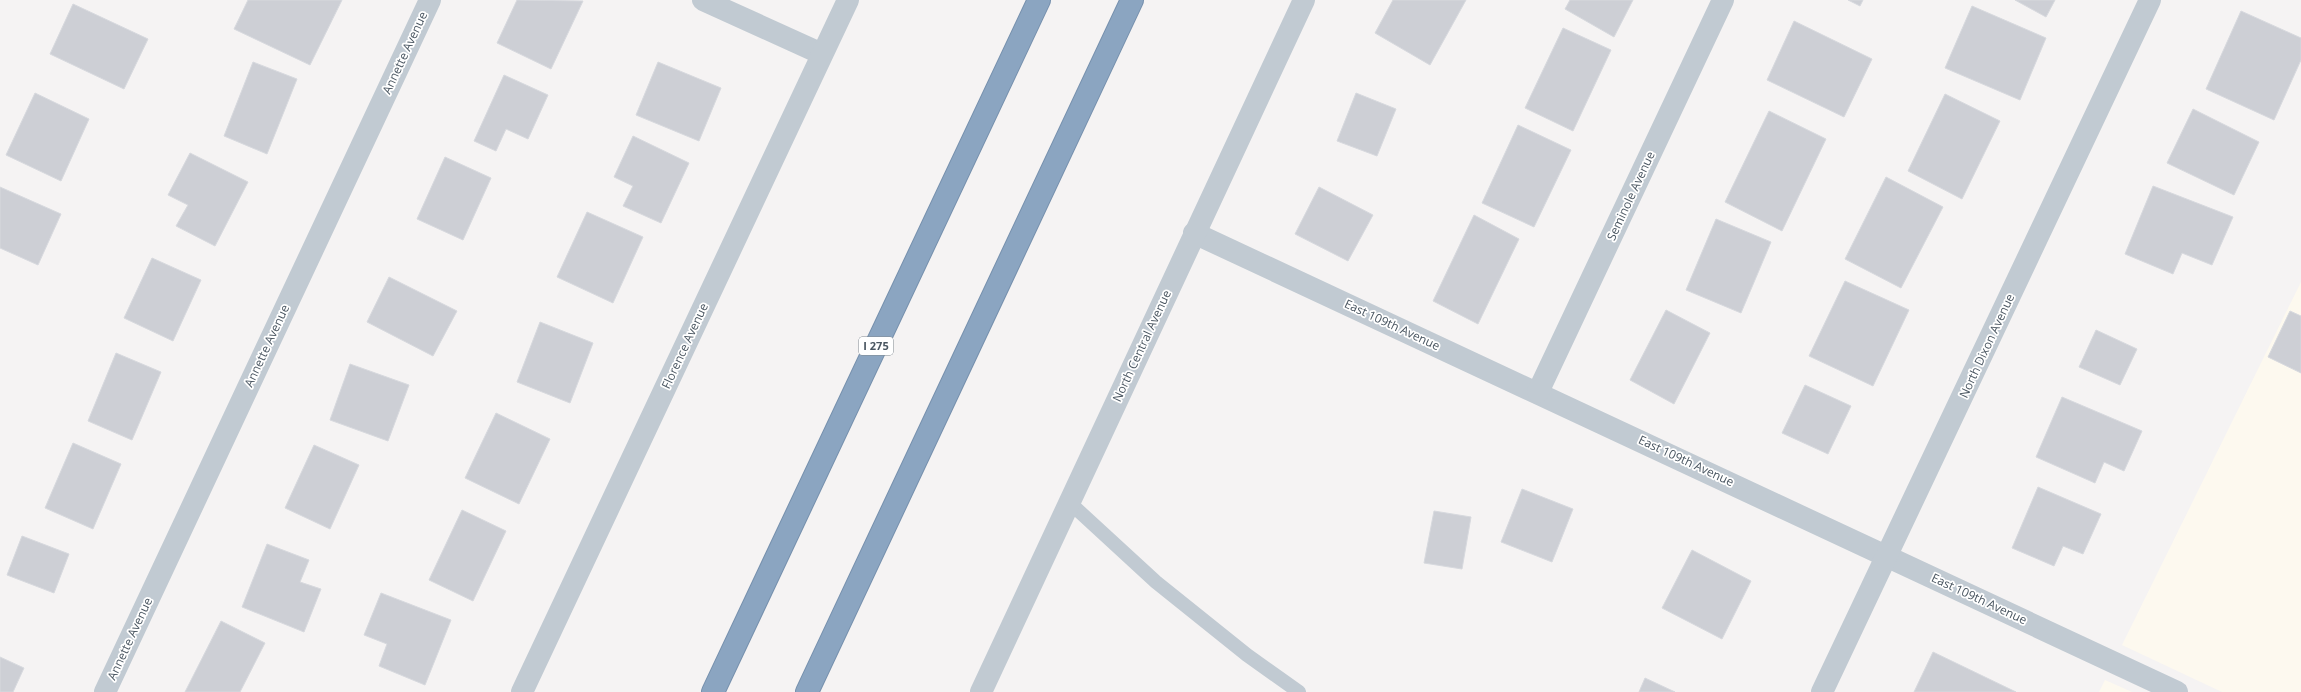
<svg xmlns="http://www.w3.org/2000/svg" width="2301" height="692" viewBox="0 0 2301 692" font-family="'Open Sans',sans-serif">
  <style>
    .commercial { fill: #fdf9ef }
    .building { fill: #cdcfd5; stroke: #d7d9de }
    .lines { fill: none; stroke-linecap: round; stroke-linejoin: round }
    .highway-casing { stroke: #7690ad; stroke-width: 24 }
    .lane { stroke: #c1cad2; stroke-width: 14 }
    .street { stroke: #c1cad2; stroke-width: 22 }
    .highway { stroke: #8ba5c1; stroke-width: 22 }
    .labels { text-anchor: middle; stroke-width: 3.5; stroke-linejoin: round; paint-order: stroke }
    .shield { fill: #fff; stroke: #808990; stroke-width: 1 }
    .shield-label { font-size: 11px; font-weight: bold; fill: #4a5661 }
    .street-label { font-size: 12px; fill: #4a5661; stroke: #fff }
  </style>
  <rect width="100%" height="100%" fill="#f5f3f3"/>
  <g class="commercial">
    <path d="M 2301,282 L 2301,692 L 2222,692 L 2122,645 Z"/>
    <path d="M 2105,680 L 2132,692 L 2099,692 Z"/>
  </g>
  <g class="building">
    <path d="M 248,0 L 342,0 L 310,65 L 234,29 Z"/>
    <path d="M 517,0 L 583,1 L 551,69 L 497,43 Z"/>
    <path d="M 1393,0 L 1466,0 L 1430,65 L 1375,33 Z"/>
    <path d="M 1570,0 L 1633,0 L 1614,37 L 1565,9 Z"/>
    <path d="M 1848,0 L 1863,0 L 1860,6 Z"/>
    <path d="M 2015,0 L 2055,0 L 2046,17 Z"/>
    <path d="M 73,4 L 148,39 L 124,89 L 50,54 Z"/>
    <path d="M 1972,6 L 2046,38 L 2020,100 L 1945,68 Z"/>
    <path d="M 2241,11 L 2301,38 L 2301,60 L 2274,120 L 2206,89 Z"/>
    <path d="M 1794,21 L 1872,59 L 1844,117 L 1767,80 Z"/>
    <path d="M 1563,28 L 1611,50 L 1573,131 L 1525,108 Z"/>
    <path d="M 253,62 L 297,79 L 267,154 L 224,136 Z"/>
    <path d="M 658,62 L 721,88 L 699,141 L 636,115 Z"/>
    <path d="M 504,75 L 548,95 L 528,139 L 506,129 L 496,151 L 474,141 Z"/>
    <path d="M 35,93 L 89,119 L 61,181 L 6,155 Z"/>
    <path d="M 1356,93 L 1396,109 L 1377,156 L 1337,141 Z"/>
    <path d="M 1945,94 L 2000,121 L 1962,199 L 1908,171 Z"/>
    <path d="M 2193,109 L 2259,142 L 2234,195 L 2167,163 Z"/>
    <path d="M 1769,111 L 1826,139 L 1782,231 L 1725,202 Z"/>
    <path d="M 1518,125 L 1571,150 L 1534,227 L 1482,203 Z"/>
    <path d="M 633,136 L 689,163 L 661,223 L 623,206 L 633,186 L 614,177 Z"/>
    <path d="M 190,153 L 248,182 L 215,246 L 176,226 L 188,205 L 168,195 Z"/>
    <path d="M 445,157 L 491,178 L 463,240 L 417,219 Z"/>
    <path d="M 1886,177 L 1943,207 L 1901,288 L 1845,259 Z"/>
    <path d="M 2153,186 L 2233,217 L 2212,265 L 2182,253 L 2173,274 L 2125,254 Z"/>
    <path d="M 0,187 L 61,214 L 38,265 L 0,248 Z"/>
    <path d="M 1319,187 L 1373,215 L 1348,261 L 1295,234 Z"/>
    <path d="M 587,212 L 643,237 L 613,303 L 557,277 Z"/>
    <path d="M 1474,215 L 1519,239 L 1478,324 L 1433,301 Z"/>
    <path d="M 1716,219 L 1771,242 L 1741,313 L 1686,290 Z"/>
    <path d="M 152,258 L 201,280 L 173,341 L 124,318 Z"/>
    <path d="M 389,277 L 457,311 L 433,356 L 367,322 Z"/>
    <path d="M 1845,281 L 1909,310 L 1873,386 L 1809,356 Z"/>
    <path d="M 1666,310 L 1710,333 L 1674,404 L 1630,380 Z"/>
    <path d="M 2290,311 L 2301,316 L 2301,373 L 2268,357 Z"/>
    <path d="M 540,322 L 593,343 L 570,403 L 517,382 Z"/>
    <path d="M 2096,330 L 2137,349 L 2120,385 L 2079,367 Z"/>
    <path d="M 116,353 L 161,372 L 132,440 L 88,421 Z"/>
    <path d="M 350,364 L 409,385 L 388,441 L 330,420 Z"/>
    <path d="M 1805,385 L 1851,406 L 1828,454 L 1782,433 Z"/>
    <path d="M 2062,397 L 2142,431 L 2124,471 L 2104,462 L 2095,483 L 2036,457 Z"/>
    <path d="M 496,413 L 550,439 L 519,504 L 465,478 Z"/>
    <path d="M 73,443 L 121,464 L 93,529 L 45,508 Z"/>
    <path d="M 314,445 L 359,465 L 330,529 L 285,508 Z"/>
    <path d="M 2038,487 L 2101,514 L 2083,554 L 2063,546 L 2054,566 L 2012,548 Z"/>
    <path d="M 1522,489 L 1573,509 L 1552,562 L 1501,542 Z"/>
    <path d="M 462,510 L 506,531 L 473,601 L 429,580 Z"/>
    <path d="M 1434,511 L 1471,517 L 1462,569 L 1424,563 Z"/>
    <path d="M 22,536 L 69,554 L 54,593 L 7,575 Z"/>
    <path d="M 267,544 L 309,560 L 300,582 L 321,589 L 304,632 L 242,607 Z"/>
    <path d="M 1692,550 L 1751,581 L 1722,639 L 1662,608 Z"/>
    <path d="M 381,593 L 451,620 L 425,685 L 379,666 L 387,644 L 364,635 Z"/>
    <path d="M 221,621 L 265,643 L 240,692 L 185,692 Z"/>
    <path d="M 1933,652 L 2016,692 L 1914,692 Z"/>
    <path d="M 0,657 L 24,668 L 13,692 L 0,692 Z"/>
    <path d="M 1645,678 L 1675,692 L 1639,692 Z"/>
  </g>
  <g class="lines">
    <g class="highway-casing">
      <g id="highway">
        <path d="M 713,692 L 1039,0"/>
        <path d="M 807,692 L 1132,0"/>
      </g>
    </g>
    <path class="lane" d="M 1069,502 L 1156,582 L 1247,655 L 1299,692"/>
    <g class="street">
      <path d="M 703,0 L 822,54"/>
      <path d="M 1194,233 L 2177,692"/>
      <path d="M 1538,392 L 1723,0"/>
      <path d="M 105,692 L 430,0"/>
      <path d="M 522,692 L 848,0"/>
      <path d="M 981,692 L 1304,0"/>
      <path d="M 1822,692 L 2150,0"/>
    </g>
    <use href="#highway" class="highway"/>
  </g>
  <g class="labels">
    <rect class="shield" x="859" y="337" width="34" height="18" rx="3"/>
    <g class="shield-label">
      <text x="876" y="350">I 275</text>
    </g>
    <g class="street-label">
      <text transform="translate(405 53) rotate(-65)" y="4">Annette Avenue</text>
      <text transform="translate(1631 196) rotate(-65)" y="4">Seminole Avenue</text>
      <text transform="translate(1392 325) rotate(25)" y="4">East 109th Avenue</text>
      <text transform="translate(267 346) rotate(-65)" y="4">Annette Avenue</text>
      <text transform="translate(685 346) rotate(-65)" y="4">Florence Avenue</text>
      <text transform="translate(1142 346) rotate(-65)" y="4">North Central Avenue</text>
      <text transform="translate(1987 346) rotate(-65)" y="4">North Dixon Avenue</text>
      <text transform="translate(1686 461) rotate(25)" y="4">East 109th Avenue</text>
      <text transform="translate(1979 599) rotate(25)" y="4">East 109th Avenue</text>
      <text transform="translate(130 639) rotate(-65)" y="4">Annette Avenue</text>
    </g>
  </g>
</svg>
